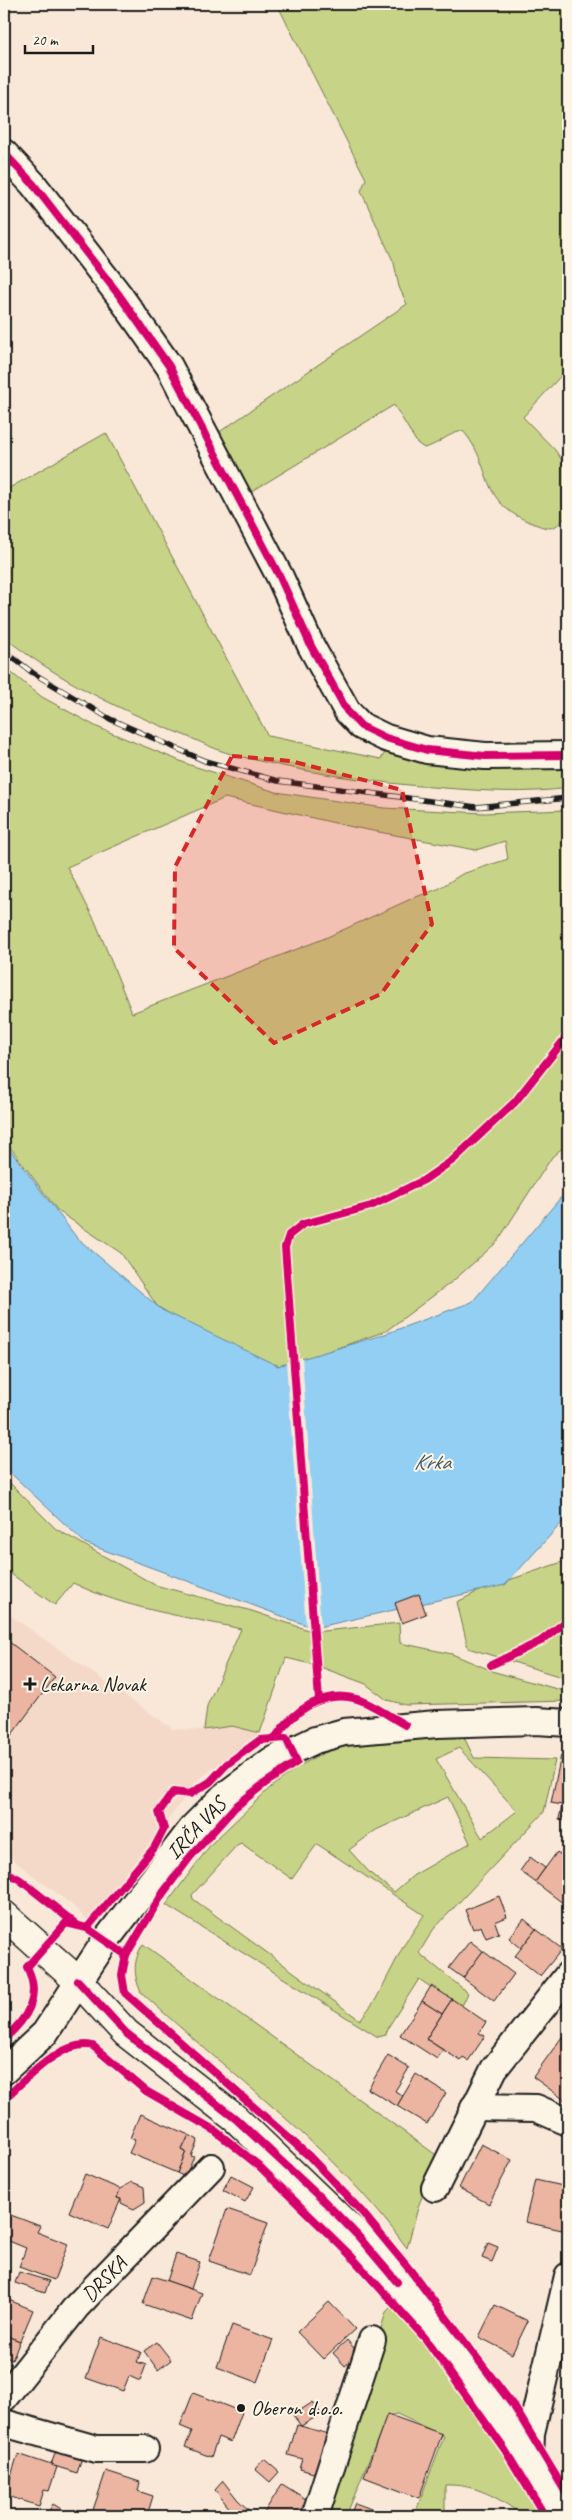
<svg xmlns="http://www.w3.org/2000/svg" width="572" height="2520" viewBox="0 0 572 2520" font-family="Caveat,sans-serif">
  <style>
    .built { fill: #f5d9c8 }
    .green { fill: #c7d386; stroke: #727851; fill-rule: evenodd }
    .water { fill: #93cff3; stroke: #63879d }
    .pier { fill: #f9e8d8 }
    .building { fill: #ecb5a2; stroke: #1c1c1c }
    .lines { fill: none; stroke-linecap: round; stroke-linejoin: round }
    .street-casing { stroke: #1c1c1c; stroke-width: 30 }
    .secondary-casing { stroke: #1c1c1c; stroke-width: 31 }
    .street { stroke: #fcf5e5; stroke-width: 26 }
    .secondary { stroke: #fcf5e5; stroke-width: 28 }
    .rail-casing { stroke: #1c1c1c; stroke-width: 5.5 }
    .rail { stroke: #fcf5e5; stroke-width: 4; stroke-dasharray: 11; stroke-linecap: butt }
    .cycleway-casing { stroke: #fcf5e5; stroke-width: 11 }
    .cycleway { stroke: #d6006c; stroke-width: 8 }
    .marked { fill: #d62828; fill-opacity: 0.2; stroke: #d62828; stroke-width: 4; stroke-dasharray: 10 6; stroke-linejoin: round }
    .poi-dot { fill: #1c1c1c; stroke: #fcf5e5; stroke-width: 2 }
    .labels { text-anchor: middle; stroke-width: 4; stroke-linejoin: round; paint-order: stroke }
    .poi-label { font-size: 21px; fill: #1c1c1c; stroke: #fcf5e5; text-anchor: start }
    .street-label { font-size: 21px; fill: #1c1c1c; stroke: #fcf5e5 }
    .water-label { font-size: 22px; font-style: italic; fill: #465b67; stroke: #fcf5e5 }
  </style>
  <rect width="100%" height="100%" fill="#f9e8d8"/>
  <filter id="ink" filterUnits="userSpaceOnUse"><feTurbulence type="fractalNoise" baseFrequency=".02" numOctaves="2"/><feDisplacementMap in="SourceGraphic" scale="10" xChannelSelector="R" yChannelSelector="G"/><feConvolveMatrix kernelMatrix="1 2 1 2 8 2 1 2 1" color-interpolation-filters="sRGB"/></filter>
  <g filter="url(#ink)">
    <path class="built" d="M 4,1611 L 173,1729 L 204,1730 L 232,1726 L 260,1733 L 198,1780 L 90,1923 L 72,1905 L 4,1853 Z"/>
    <g class="green">
      <path d="M 277,4 L 568,4 L 568,368 L 523,417 L 555,450 L 568,469 L 568,514 C 554,530 552,531 532,523 C 476,501 495,468 463,431 C 445,434 441,444 424,448 L 417,443 L 394,405 L 246,495 L 215,435 L 407,304 L 399,287 L 394,263 L 361,191 L 366,179 Z"/>
      <path d="M 106,433 L 268,736 L 381,759 L 387,749 L 568,761 L 568,788 C 527,794 485,791 444,788 C 373,783 300,772 231,754 C 216,750 201,742 186,736 C 122,711 58,680 4,637 L 4,491 Z"/>
      <path d="M 4,667 L 42,697 L 97,727 L 190,765 L 276,792 L 384,808 L 484,813 L 568,810 L 568,1143 L 552,1157 L 497,1242 L 453,1281 L 386,1331 L 283,1367 L 223,1347 L 157,1306 L 121,1253 L 58,1211 L 4,1139 ZM 225,798 L 357,828 L 476,850 L 505,841 L 508,859 L 462,874 L 438,889 L 413,898 L 323,939 L 132,1013 L 95,921 L 67,867 Z"/>
      <path d="M 4,1477 L 56,1529 L 155,1585 L 252,1611 L 314,1632 L 399,1623 L 400,1643 L 452,1654 L 495,1672 L 568,1692 L 568,1701 L 406,1705 L 387,1700 L 366,1684 L 315,1665 L 286,1658 L 260,1733 L 232,1726 L 204,1730 L 207,1706 L 241,1629 C 184,1616 126,1609 73,1583 L 55,1605 L 4,1569 Z"/>
      <path d="M 568,1560 L 568,1679 L 468,1648 L 457,1602 L 483,1589 Z"/>
      <path d="M 462,1733 L 474,1758 L 555,1760 L 544,1812 L 433,1930 L 419,1953 L 468,1993 L 461,2008 L 419,1979 L 387,2029 L 386,2035 L 378,2037 L 166,1905 L 211,1844 L 271,1787 L 301,1765 L 343,1743 ZM 459,1748 L 517,1811 L 482,1838 L 436,1759 ZM 448,1797 L 470,1843 L 414,1875 L 394,1892 L 370,1873 L 349,1850 L 376,1830 ZM 241,1843 L 292,1879 L 317,1844 L 424,1915 L 404,1945 L 376,1999 L 360,2020 L 193,1899 L 192,1895 L 237,1845 Z"/>
      <path d="M 143,1944 L 439,2157 L 419,2204 L 407,2248 C 334,2147 231,2076 141,1992 C 133,1975 133,1960 143,1944 Z"/>
      <path d="M 392,2306 C 421,2333 445,2367 468,2401 C 494,2439 519,2477 542,2516 L 516,2516 L 515,2510 C 494,2495 472,2484 445,2485 L 445,2516 L 414,2516 L 444,2436 L 397,2414 L 387,2416 L 346,2516 L 324,2516 L 386,2312 Z"/>
    </g>
    <path class="water" d="M 4,1142 L 77,1238 L 162,1310 L 278,1366 L 385,1334 L 472,1302 L 568,1189 L 568,1516 L 505,1585 L 314,1628 L 85,1543 L 4,1467 Z"/>
    <path class="pier" d="M 302,1357 L 321,1629 L 314,1630 L 306,1627 L 286,1362 Z"/>
    <g class="building">
      <path d="M 419,1594 L 426,1614 L 402,1623 L 395,1603 Z"/>
      <path d="M 4,1638 L 55,1677 L 4,1745 Z"/>
      <path d="M 561,1755 L 568,1756 L 568,1822 L 559,1819 L 562,1805 L 551,1803 Z"/>
      <path d="M 557,1852 L 568,1861 L 568,1907 L 535,1882 Z"/>
      <path d="M 530,1857 L 545,1868 L 535,1882 L 520,1871 Z"/>
      <path d="M 499,1896 L 507,1917 L 495,1922 L 499,1933 L 486,1938 L 481,1926 L 473,1929 L 465,1910 Z"/>
      <path d="M 524,1919 L 536,1929 L 521,1948 L 509,1938 Z"/>
      <path d="M 536,1929 L 562,1949 L 540,1976 L 515,1956 Z"/>
      <path d="M 470,1941 L 483,1951 L 463,1978 L 449,1968 Z"/>
      <path d="M 483,1951 L 514,1974 L 494,2001 L 463,1978 Z"/>
      <path d="M 431,1986 L 452,1999 L 442,2014 L 422,2001 Z"/>
      <path d="M 452,1999 L 486,2022 L 479,2033 L 485,2036 L 468,2061 L 463,2058 L 461,2061 L 426,2039 Z"/>
      <path d="M 422,2001 L 442,2014 L 426,2039 L 443,2050 L 437,2059 L 400,2035 Z"/>
      <path d="M 562,2037 L 568,2041 L 568,2097 L 566,2101 L 533,2077 Z"/>
      <path d="M 388,2055 L 409,2068 L 395,2091 L 403,2096 L 397,2106 L 368,2089 Z"/>
      <path d="M 416,2074 L 446,2093 L 427,2124 L 397,2106 Z"/>
      <path d="M 140,2114 L 189,2135 L 182,2150 L 186,2152 L 177,2173 L 129,2153 L 135,2140 L 130,2138 Z"/>
      <path d="M 189,2135 L 198,2140 L 191,2156 L 194,2157 L 185,2177 L 177,2173 L 186,2152 L 182,2150 Z"/>
      <path d="M 481,2144 L 512,2160 L 489,2204 L 459,2188 Z"/>
      <path d="M 85,2174 L 120,2189 L 117,2198 L 121,2199 L 108,2229 L 69,2212 Z"/>
      <path d="M 231,2175 L 254,2187 L 245,2202 L 223,2190 Z"/>
      <path d="M 535,2180 L 568,2187 L 568,2205 L 562,2230 L 525,2222 Z"/>
      <path d="M 132,2182 L 144,2187 L 145,2202 L 134,2209 L 121,2203 L 121,2199 L 117,2198 L 120,2189 Z"/>
      <path d="M 227,2209 L 268,2223 L 250,2275 L 209,2261 Z"/>
      <path d="M 8,2214 L 40,2226 L 37,2232 L 68,2244 L 54,2280 L 19,2267 L 26,2248 L 4,2239 L 4,2225 Z"/>
      <path d="M 488,2243 L 498,2247 L 492,2262 L 482,2258 Z"/>
      <path d="M 176,2254 L 200,2262 L 191,2289 L 167,2281 Z"/>
      <path d="M 19,2272 L 49,2281 L 45,2293 L 15,2283 Z"/>
      <path d="M 153,2276 L 202,2293 L 192,2321 L 143,2304 Z"/>
      <path d="M 4,2298 L 33,2310 L 20,2341 L 4,2335 Z"/>
      <path d="M 329,2302 L 355,2329 L 323,2359 L 297,2332 Z"/>
      <path d="M 495,2305 L 528,2321 L 512,2354 L 479,2337 Z"/>
      <path d="M 232,2325 L 273,2340 L 257,2382 L 217,2367 Z"/>
      <path d="M 4,2335 L 20,2341 L 12,2360 L 4,2356 Z"/>
      <path d="M 101,2337 L 141,2352 L 137,2362 L 146,2365 L 140,2381 L 129,2376 L 123,2391 L 86,2378 Z"/>
      <path d="M 347,2340 L 359,2354 L 345,2366 L 333,2353 Z"/>
      <path d="M 157,2342 L 171,2360 L 158,2370 L 144,2351 Z"/>
      <path d="M 193,2393 L 242,2412 L 231,2442 L 218,2437 L 211,2457 L 185,2447 L 192,2431 L 180,2426 Z"/>
      <path d="M 313,2402 L 321,2414 L 301,2426 L 293,2415 Z"/>
      <path d="M 387,2414 L 442,2434 L 419,2498 L 364,2477 Z"/>
      <path d="M 297,2425 L 332,2435 L 320,2475 L 300,2469 L 303,2459 L 288,2455 Z"/>
      <path d="M 59,2442 L 84,2451 L 77,2473 L 51,2465 Z"/>
      <path d="M 18,2454 L 57,2467 L 49,2491 L 44,2490 L 39,2506 L 5,2495 Z"/>
      <path d="M 264,2459 L 279,2472 L 270,2482 L 255,2469 Z"/>
      <path d="M 106,2471 L 140,2482 L 138,2491 L 153,2496 L 147,2516 L 91,2516 Z"/>
      <path d="M 223,2481 L 238,2500 L 255,2516 L 223,2516 L 230,2509 L 215,2490 Z"/>
      <path d="M 282,2484 L 317,2506 L 310,2516 L 262,2516 Z"/>
      <path d="M 355,2503 L 390,2516 L 350,2516 Z"/>
      <path d="M 53,2504 L 63,2510 L 60,2516 L 46,2516 Z"/>
    </g>
    <g class="lines">
      <g class="street-casing">
        <g id="street">
          <path d="M 4,153 L 33,184 L 119,295 L 169,366 L 280,577 L 311,646 L 347,711 L 361,726 L 386,738 L 427,750 L 485,756 L 568,755"/>
          <path d="M 4,2071 L 45,2033 L 106,1940 L 194,1826 L 224,1796 L 271,1761 L 315,1740 L 344,1732 L 437,1724 L 536,1721 L 568,1723"/>
          <path d="M 474,2107 L 536,2108 L 568,2122"/>
          <path d="M 435,2188 L 494,2069 L 568,1975"/>
          <path d="M 4,2398 L 77,2306 L 211,2167"/>
          <path d="M 4,2423 L 96,2449 L 145,2449"/>
          <path d="M 530,2462 L 531,2433 L 568,2276"/>
          <path d="M 315,2516 L 372,2340"/>
        </g>
      </g>
      <g class="secondary-casing">
        <path id="secondary" d="M 4,1915 L 78,1981 L 126,2033 L 236,2119 L 358,2236 L 491,2401 L 562,2516"/>
      </g>
      <use href="#street" class="street"/>
      <use href="#secondary" class="secondary"/>
      <g class="rail-casing">
        <path id="rail" d="M 4,651 L 33,673 L 110,719 L 205,761 L 278,781 L 476,807 L 568,798"/>
      </g>
      <use href="#rail" class="rail"/>
      <g class="cycleway-casing">
        <g id="cycleway">
          <path d="M 4,153 L 33,184 L 119,295 L 169,366 L 280,577 L 311,646 L 347,711 L 361,726 L 386,738 L 427,750 L 485,756 L 568,755"/>
          <path d="M 491,1665 L 541,1641 L 568,1620"/>
          <path d="M 319,1700 L 285,1247 L 289,1235 L 303,1224 L 371,1206 L 424,1180 L 453,1160 L 515,1102 L 568,1035"/>
          <path d="M 275,1738 C 293,1711 323,1689 357,1699 C 373,1704 390,1717 405,1725"/>
          <path d="M 4,1871 L 19,1879 L 77,1925"/>
          <path d="M 87,1928 L 154,1848 L 164,1829 L 159,1812 L 173,1792 L 190,1794 L 210,1782 L 227,1764 L 260,1740 L 286,1738 L 297,1762 L 264,1784 L 235,1807 L 190,1857 L 163,1893 L 126,1955 L 122,1975 L 125,1993 L 309,2156 L 362,2212 L 410,2270 L 515,2408 L 568,2496"/>
          <path d="M 78,1981 L 126,2033 L 236,2119 L 325,2202 L 358,2236 L 397,2282"/>
          <path d="M 4,2039 C 27,2019 42,1997 27,1967 L 66,1923 L 87,1928 L 126,1955"/>
          <path d="M 4,2099 C 26,2080 62,2038 93,2046 L 146,2091 L 214,2130 L 258,2165 L 350,2255 L 425,2338 L 505,2450 L 545,2516"/>
        </g>
      </g>
      <use href="#cycleway" class="cycleway"/>
    </g>
  </g>
  <path class="marked" d="M 232,756 L 291,761 L 402,790 L 432,924 L 381,994 L 274,1043 L 174,948 L 175,867 Z"/>
  <g class="poi-dot">
    <path d="M27.5 1676.5h5v5h5v5h-5v5h-5v-5h-5v-5h5z"/>
    <circle cx="241" cy="2408" r="5"/>
  </g>
  <g class="labels">
    <g class="poi-label">
      <text x="40" y="1691">Lekarna Novak</text>
      <text x="251" y="2415">Oberon d.o.o.</text>
    </g>
    <g class="street-label">
      <text transform="translate(196 1828) rotate(-47)" y="7">IRČA VAS</text>
      <text transform="translate(104 2279) rotate(-46)" y="7">DRSKA</text>
    </g>
    <g class="water-label">
      <text x="432" y="1469">Krka</text>
    </g>
  </g>
  <rect width="572" height="2520" fill="none" stroke="#fcf5e5" stroke-width="20"/>
  <rect x="10" y="10" width="552" height="2500" fill="none" stroke="#1c1c1c" stroke-width="2" filter="url(#ink)"/>
  <path d="M25 45v8h68v-8" fill="none" stroke="#1c1c1c" stroke-width="2.5"/>
  <text x="32" y="45" font-size="15" fill="#1c1c1c" stroke="#fcf5e5" stroke-width="4" paint-order="stroke">20 m</text>
</svg>
